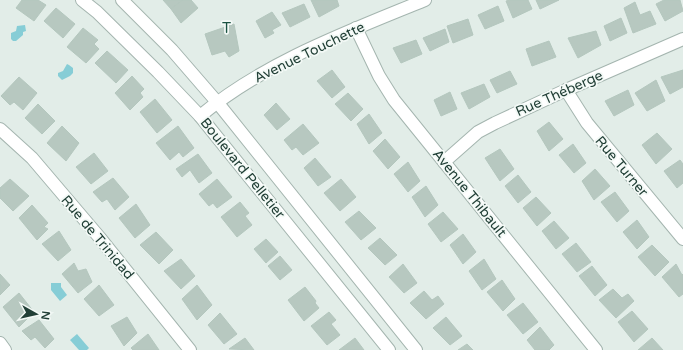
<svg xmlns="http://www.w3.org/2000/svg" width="683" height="350" viewBox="0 0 683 350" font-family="'Varela Round',sans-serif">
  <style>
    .water { fill: #86cdd6 }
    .building { fill: #b7c8c0; stroke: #b4c7be }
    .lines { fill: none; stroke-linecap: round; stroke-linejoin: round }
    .minor-casing { stroke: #a4b5af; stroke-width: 14 }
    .minor { stroke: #fff; stroke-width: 12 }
    .labels { text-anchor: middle; stroke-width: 3.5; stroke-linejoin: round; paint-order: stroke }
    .street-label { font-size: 14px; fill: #213f36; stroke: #f3f9f6 }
    .neighbourhood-label { font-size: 15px; letter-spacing: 1px; fill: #1b5343; stroke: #f3f9f6 }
  </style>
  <rect width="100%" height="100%" fill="#e2ede8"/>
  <g class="water">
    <path d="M 25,25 L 26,31 L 23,32 L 23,35 L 16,41 L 13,41 L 11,39 L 11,33 L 16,31 L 17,26 Z"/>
    <path d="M 67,64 L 69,65 L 73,68 L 73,73 L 70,76 L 62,80 L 58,76 L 58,73 L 63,71 Z"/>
    <path d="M 51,283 L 61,283 L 61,287 L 67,295 L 60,301 L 51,290 Z"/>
    <path d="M 77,334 L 89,348 L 87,350 L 79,350 L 70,340 Z"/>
  </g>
  <g class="building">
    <path d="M 22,0 L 38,0 L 46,5 L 34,21 L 16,8 Z"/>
    <path d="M 163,0 L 183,0 L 171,9 Z"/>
    <path d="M 183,0 L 191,0 L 198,8 L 181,23 L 171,9 Z"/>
    <path d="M 311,0 L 337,0 L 339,6 L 319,17 Z"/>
    <path d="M 510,0 L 528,0 L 532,9 L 513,18 L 506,1 Z"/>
    <path d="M 536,0 L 559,0 L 540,9 Z"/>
    <path d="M 664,0 L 680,0 L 683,11 L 665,21 L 656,4 Z"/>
    <path d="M 635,2 L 640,15 L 650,11 L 656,24 L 633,33 L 624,8 Z"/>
    <path d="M 304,4 L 310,17 L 290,27 L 282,13 Z"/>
    <path d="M 498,6 L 504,21 L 485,29 L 478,15 Z"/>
    <path d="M 56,8 L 75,24 L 63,38 L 44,21 Z"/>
    <path d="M 272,12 L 281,25 L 272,30 L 274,33 L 265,38 L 256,21 Z"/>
    <path d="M 621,18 L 627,33 L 610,41 L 604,26 Z"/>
    <path d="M 468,19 L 473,35 L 453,43 L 447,26 Z"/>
    <path d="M 234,24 L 239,51 L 229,57 L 225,51 L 212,55 L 205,34 Z"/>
    <path d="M 83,28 L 98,40 L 94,44 L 99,49 L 86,63 L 67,47 Z"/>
    <path d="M 445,29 L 449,42 L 430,51 L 423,38 Z"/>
    <path d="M 596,31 L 601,45 L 578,58 L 568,38 Z"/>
    <path d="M 416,40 L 422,54 L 401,63 L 393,48 Z"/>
    <path d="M 549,41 L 556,57 L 532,66 L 526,49 Z"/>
    <path d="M 107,51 L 128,70 L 116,83 L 95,63 Z"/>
    <path d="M 332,70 L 345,87 L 332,98 L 317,81 Z"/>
    <path d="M 683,70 L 683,87 L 670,94 L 661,77 Z"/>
    <path d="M 510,71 L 517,84 L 497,93 L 490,80 Z"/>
    <path d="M 132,76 L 144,89 L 140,93 L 143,97 L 130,110 L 115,93 Z"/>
    <path d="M 19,77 L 37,93 L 23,110 L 14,102 L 10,105 L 1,96 Z"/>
    <path d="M 656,80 L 665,101 L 647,111 L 635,93 Z"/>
    <path d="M 484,84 L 490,97 L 469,109 L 461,93 Z"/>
    <path d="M 628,90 L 634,105 L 614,116 L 605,101 Z"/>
    <path d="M 450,92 L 457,109 L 441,116 L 434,100 Z"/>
    <path d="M 348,93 L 363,109 L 351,121 L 335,104 Z"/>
    <path d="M 155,99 L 172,120 L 157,133 L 140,112 Z"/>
    <path d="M 276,103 L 290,119 L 277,130 L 264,115 Z"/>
    <path d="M 38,104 L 55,121 L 42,134 L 25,118 Z"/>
    <path d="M 369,114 L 382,133 L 369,144 L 357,124 Z"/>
    <path d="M 549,122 L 563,139 L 549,151 L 537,131 Z"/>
    <path d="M 303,124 L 319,143 L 303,155 L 296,147 L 292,150 L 284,140 Z"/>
    <path d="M 62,126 L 79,143 L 66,161 L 47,143 Z"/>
    <path d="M 178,126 L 194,148 L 183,157 L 179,152 L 170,160 L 156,143 Z"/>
    <path d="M 657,133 L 672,149 L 656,164 L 642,145 Z"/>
    <path d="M 385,139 L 400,157 L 388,169 L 373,151 Z"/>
    <path d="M 573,144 L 586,163 L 574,173 L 559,155 Z"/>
    <path d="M 500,149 L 514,169 L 500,181 L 485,158 Z"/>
    <path d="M 94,153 L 108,171 L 91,184 L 76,167 Z"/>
    <path d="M 198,154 L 212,173 L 199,183 L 190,170 L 182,177 L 176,169 Z"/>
    <path d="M 315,158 L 331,177 L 318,186 L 304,168 Z"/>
    <path d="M 680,160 L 683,164 L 683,183 L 677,188 L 664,171 Z"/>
    <path d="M 408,162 L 420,181 L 408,192 L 394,174 Z"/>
    <path d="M 595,169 L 610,186 L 594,200 L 582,181 Z"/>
    <path d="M 518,175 L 531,192 L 518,203 L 505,186 Z"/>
    <path d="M 113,178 L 129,197 L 115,210 L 107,199 L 102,202 L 93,192 Z"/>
    <path d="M 10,179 L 29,196 L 13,211 L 0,198 L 0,188 Z"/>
    <path d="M 217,179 L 232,197 L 217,208 L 213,203 L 209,206 L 199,194 Z"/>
    <path d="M 341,179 L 356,197 L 340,211 L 324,193 Z"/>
    <path d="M 426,186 L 438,205 L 425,217 L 412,197 Z"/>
    <path d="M 615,192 L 629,211 L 617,222 L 601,202 Z"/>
    <path d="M 536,197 L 551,213 L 537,226 L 523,208 Z"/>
    <path d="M 240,202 L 249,213 L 245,216 L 252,225 L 237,237 L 221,217 Z"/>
    <path d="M 136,204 L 150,225 L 135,238 L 119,218 Z"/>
    <path d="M 32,205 L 48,223 L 44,227 L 48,229 L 37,240 L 19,218 Z"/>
    <path d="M 359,211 L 376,228 L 361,240 L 345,222 Z"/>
    <path d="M 443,212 L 458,229 L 441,242 L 428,224 Z"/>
    <path d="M 637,220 L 649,237 L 637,249 L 623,232 Z"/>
    <path d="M 554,221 L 569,238 L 556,249 L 542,231 Z"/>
    <path d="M 59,231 L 71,250 L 58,261 L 42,244 Z"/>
    <path d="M 156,232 L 173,250 L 159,264 L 140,245 Z"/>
    <path d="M 463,234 L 476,252 L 463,264 L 450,245 Z"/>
    <path d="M 380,238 L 397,255 L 385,265 L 368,248 Z"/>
    <path d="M 266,239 L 278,252 L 266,263 L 254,249 Z"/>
    <path d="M 576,243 L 591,262 L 577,272 L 562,254 Z"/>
    <path d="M 652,245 L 669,262 L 655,276 L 638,257 Z"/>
    <path d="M 280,256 L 292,270 L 280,280 L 268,266 Z"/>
    <path d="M 181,259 L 195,276 L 181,289 L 164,271 Z"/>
    <path d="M 484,259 L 496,279 L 482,290 L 469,271 Z"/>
    <path d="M 74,263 L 78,271 L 86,269 L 92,282 L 78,293 L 62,274 Z"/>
    <path d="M 403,264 L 417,283 L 404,293 L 389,277 Z"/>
    <path d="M 676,264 L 682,275 L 683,274 L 683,294 L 679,297 L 662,277 Z"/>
    <path d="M 592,266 L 607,285 L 595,296 L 579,276 Z"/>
    <path d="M 0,274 L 10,285 L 0,295 Z"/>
    <path d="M 502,280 L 515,299 L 503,311 L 487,292 Z"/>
    <path d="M 99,285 L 114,305 L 99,316 L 84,299 Z"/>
    <path d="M 197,285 L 212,305 L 197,320 L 182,299 Z"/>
    <path d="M 305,287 L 316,301 L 315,303 L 319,308 L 304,321 L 288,300 Z"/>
    <path d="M 613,289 L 622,298 L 628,294 L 634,301 L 616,318 L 599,300 Z"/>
    <path d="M 424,291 L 432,300 L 438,296 L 444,304 L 426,319 L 410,303 Z"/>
    <path d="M 19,293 L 34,312 L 19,327 L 3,307 Z"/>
    <path d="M 523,303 L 538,322 L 523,334 L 507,315 Z"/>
    <path d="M 632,311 L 648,329 L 634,342 L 618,322 Z"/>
    <path d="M 329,312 L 336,320 L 331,324 L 340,335 L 327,345 L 311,326 Z"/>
    <path d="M 220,313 L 237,334 L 224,344 L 208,325 Z"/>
    <path d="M 127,317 L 137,333 L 124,346 L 111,326 Z"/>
    <path d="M 446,317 L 462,336 L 450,345 L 433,328 Z"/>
    <path d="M 39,320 L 54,339 L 45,348 L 35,337 L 31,340 L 22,331 Z"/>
    <path d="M 540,327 L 554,345 L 549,350 L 535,350 L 527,340 Z"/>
    <path d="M 148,334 L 159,350 L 133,350 L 131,348 Z"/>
    <path d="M 245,338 L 254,350 L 229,349 Z"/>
    <path d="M 355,338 L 364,350 L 339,350 Z"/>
    <path d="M 652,338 L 663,350 L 638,350 Z"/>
    <path d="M 467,344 L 473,350 L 458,350 Z"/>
  </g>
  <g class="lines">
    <g class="minor-casing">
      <g id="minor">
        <path d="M 82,0 L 97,12 L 158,72 L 200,116 L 389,350"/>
        <path d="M 122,0 L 172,50 L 217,102 L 416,350"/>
        <path d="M 356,28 L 379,76 L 394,100 L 596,350"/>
        <path d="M 566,90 L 587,123 L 683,239"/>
        <path d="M 200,116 C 265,62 347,32 425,0"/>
        <path d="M 0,129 L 32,158 L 100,238 L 190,350"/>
        <path d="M 444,162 L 478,132 L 495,123 L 566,90 L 683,39"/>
        <path d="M 0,343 L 5,350"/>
      </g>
    </g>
    <use href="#minor" class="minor"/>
  </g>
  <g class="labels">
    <g class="street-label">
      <text transform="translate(309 52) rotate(-26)" y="5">Avenue Touchette</text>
      <text transform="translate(559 93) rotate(-24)" y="5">Rue Théberge</text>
      <text transform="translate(622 166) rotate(50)" y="5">Rue Turner</text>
      <text transform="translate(243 168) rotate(51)" y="5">Boulevard Pelletier</text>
      <text transform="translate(470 193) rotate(51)" y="5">Avenue Thibault</text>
      <text transform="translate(98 237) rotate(50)" y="5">Rue de Trinidad</text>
    </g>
    <g class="neighbourhood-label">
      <text x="227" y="33">T</text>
    </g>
  </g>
  <g transform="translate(36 314) rotate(98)" stroke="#f3f9f6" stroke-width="3" paint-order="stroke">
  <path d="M0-3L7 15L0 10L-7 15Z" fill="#213f36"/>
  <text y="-6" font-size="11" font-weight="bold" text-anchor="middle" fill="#213f36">N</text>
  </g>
</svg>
